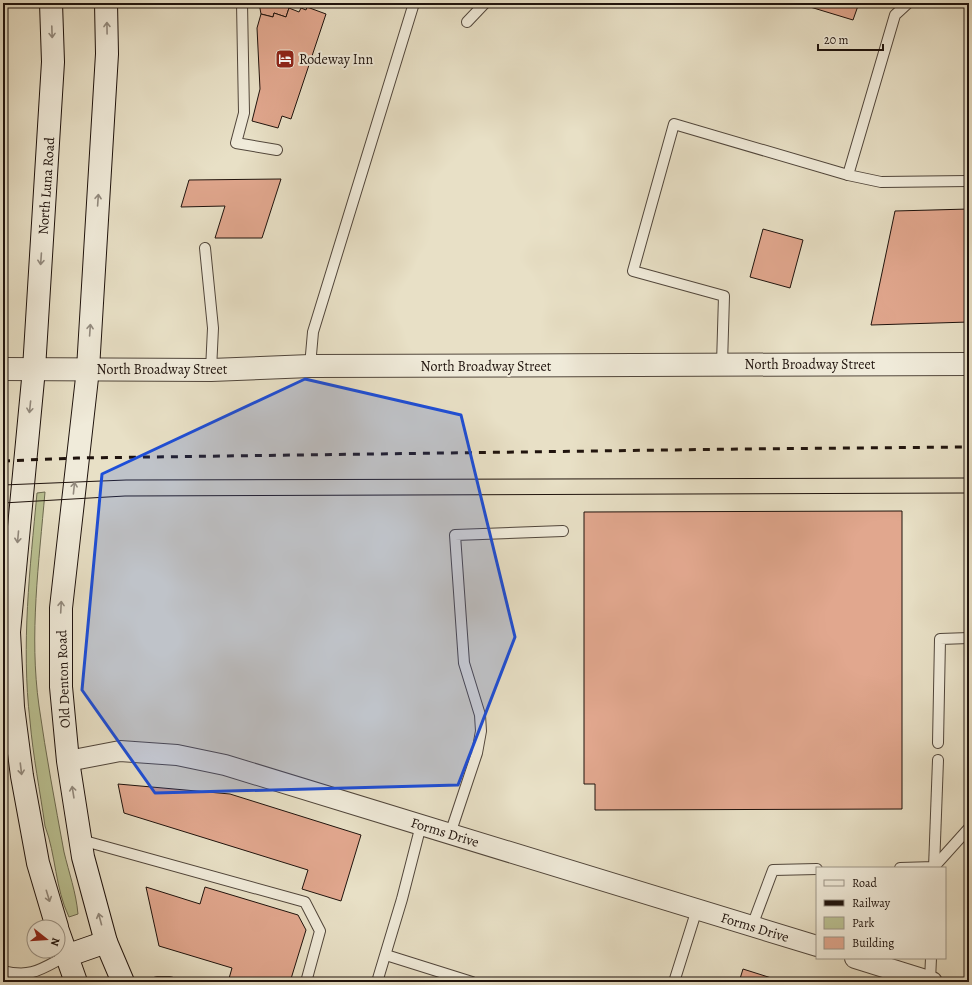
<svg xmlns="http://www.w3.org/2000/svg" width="972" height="985" viewBox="0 0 972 985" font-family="Alegreya,serif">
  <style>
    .green { fill: #bac192; stroke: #6c6a50 }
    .building { fill: #e1a78e; stroke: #1f130d }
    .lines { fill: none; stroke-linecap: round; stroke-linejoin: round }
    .service-casing { stroke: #51463b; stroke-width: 12 }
    .minor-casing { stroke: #51463b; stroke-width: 22 }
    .tertiary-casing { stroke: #51463b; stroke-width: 24 }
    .secondary-casing { stroke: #1f130d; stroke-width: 24 }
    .service { stroke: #f0ebda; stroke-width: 10 }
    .minor { stroke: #f0ebda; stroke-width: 20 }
    .tertiary { stroke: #f0ebda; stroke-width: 22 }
    .secondary { stroke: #f0ebda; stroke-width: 22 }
    .tram { stroke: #1f130d; stroke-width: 1 }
    .rail { stroke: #1f130d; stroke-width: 3; stroke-dasharray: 7 7; stroke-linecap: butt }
    .oneway { stroke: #928a7e }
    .marked { fill: #1d4ed8; fill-opacity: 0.2; stroke: #1d4ed8; stroke-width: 3; stroke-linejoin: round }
    .labels { text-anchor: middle; stroke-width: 4; stroke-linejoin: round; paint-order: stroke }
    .poi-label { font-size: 14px; fill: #1f130d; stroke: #f0ebda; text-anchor: start }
    .street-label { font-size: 14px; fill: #1f130d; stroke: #f0ebda }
  </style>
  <rect width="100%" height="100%" fill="#e8e0c6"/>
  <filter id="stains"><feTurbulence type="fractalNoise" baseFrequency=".005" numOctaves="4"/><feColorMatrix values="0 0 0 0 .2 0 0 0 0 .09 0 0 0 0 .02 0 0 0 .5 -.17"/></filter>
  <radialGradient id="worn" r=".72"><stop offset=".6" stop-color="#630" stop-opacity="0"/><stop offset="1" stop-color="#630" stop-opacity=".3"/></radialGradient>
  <path class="green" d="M 45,492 C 39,562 29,635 39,706 C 46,755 55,803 64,852 C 69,873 76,892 78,914 L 69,917 C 55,888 56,855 45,826 C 40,791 33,756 30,721 C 21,645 30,568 37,493 Z"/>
  <g class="building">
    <path d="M 259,3 L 289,3 L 289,8 L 286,17 L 274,13 L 273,17 L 261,14 Z"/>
    <path d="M 797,3 L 859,3 L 853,20 Z"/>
    <path d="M 307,7 L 326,14 L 291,119 L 282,116 L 278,128 L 252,121 L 260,89 L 257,28 L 261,14 L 273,17 L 274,13 L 286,17 L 289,8 L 299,12 L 301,8 L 306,10 Z"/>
    <path d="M 281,179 L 262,238 L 215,238 L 225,206 L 181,207 L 189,180 Z"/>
    <path d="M 969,209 L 969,322 L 871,325 L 895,211 Z"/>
    <path d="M 763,229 L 803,240 L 790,288 L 750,277 Z"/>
    <path d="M 902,511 L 902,809 L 595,810 L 595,784 L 584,784 L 584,512 Z"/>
    <path d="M 118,784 L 230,794 L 361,835 L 341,901 L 302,889 L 308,870 L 124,813 Z"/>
    <path d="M 146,887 L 200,904 L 205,887 L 298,915 L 306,930 L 290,982 L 228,982 L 232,968 L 159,946 Z"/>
    <path d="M 743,969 L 784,982 L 739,982 Z"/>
  </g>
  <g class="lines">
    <g class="service-casing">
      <g id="service">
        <path d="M 242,3 L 244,113 L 236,143 L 277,150"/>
        <path d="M 908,3 L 895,15 L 848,175 L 881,182 L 969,181"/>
        <path d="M 467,22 L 485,3"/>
        <path d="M 205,248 L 213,328 L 211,370"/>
        <path d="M 722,364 L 724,296 L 633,271 L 674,124 L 848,175"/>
        <path d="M 310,366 L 313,332 L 414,3"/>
        <path d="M 3,738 L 17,737"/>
        <path d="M 938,743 L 940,639 L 969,638"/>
        <path d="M 450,834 L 477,753 L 481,731 L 480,715 L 464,663 L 455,535 L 563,531"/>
        <path d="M 81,840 L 305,902 L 320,931 L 306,982"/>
        <path d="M 900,868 L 934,867 L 969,828"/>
        <path d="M 934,868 L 938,760"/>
        <path d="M 752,926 L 773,870 L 817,869"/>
        <path d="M 386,955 L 472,982"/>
        <path d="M 3,971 C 32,978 41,969 66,956"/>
        <path d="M 930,981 L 931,958"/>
        <path d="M 157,982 L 170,982"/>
        <path d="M 377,982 L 402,899 L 421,825"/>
        <path d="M 674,982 L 697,909"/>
      </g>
    </g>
    <g class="minor-casing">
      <g id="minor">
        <path d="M 68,761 L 120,751 L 177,755 L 225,765 L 817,946"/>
        <path d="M 855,958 L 932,982"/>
      </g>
    </g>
    <g class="tertiary-casing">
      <path id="tertiary" d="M 3,369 L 211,370 L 310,366 L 969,364"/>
    </g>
    <g class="secondary-casing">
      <g id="secondary">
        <path d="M 51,3 L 53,62 L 34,369 L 9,632 L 13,707 L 22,776 L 38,863 L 57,927"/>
        <path d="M 106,3 L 107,54 L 88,369 L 61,608 L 61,687 L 68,761 L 83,857 L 106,942 L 123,982"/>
        <path d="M 58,931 L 76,982"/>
        <path d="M 66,956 L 106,942"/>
      </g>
    </g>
    <use href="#service" class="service"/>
    <use href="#minor" class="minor"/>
    <use href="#tertiary" class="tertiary"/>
    <use href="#secondary" class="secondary"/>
    <g class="tram">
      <path d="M 3,485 L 126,480 L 969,478"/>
      <path d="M 3,503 L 125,496 L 969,493"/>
    </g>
    <path class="rail" d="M 3,461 L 77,458 L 741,449 L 969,447"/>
  </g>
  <defs><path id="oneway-shaft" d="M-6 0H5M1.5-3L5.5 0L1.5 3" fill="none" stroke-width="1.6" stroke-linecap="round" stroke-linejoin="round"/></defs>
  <g class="oneway">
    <use href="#oneway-shaft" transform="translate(107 28) rotate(-91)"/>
    <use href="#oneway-shaft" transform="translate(52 32) rotate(88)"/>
    <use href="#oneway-shaft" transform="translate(98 200) rotate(-86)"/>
    <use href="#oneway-shaft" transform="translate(41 259) rotate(94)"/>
    <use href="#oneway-shaft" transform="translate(90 330) rotate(-86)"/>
    <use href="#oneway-shaft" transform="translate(30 407) rotate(96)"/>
    <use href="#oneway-shaft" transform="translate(74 488) rotate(-84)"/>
    <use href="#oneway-shaft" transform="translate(18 537) rotate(95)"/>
    <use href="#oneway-shaft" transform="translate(61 607) rotate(-87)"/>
    <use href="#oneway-shaft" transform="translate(21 769) rotate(83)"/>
    <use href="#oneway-shaft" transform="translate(73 792) rotate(-99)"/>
    <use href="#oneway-shaft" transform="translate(48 896) rotate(73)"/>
    <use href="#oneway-shaft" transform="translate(100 919) rotate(-105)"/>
  </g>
  <path class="marked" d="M 305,379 L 461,415 L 515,637 L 458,785 L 155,793 L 82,690 L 102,474 Z"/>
  <defs>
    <g id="hotel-square" transform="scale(1)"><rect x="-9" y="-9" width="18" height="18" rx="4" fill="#8f2418" stroke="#f0ebda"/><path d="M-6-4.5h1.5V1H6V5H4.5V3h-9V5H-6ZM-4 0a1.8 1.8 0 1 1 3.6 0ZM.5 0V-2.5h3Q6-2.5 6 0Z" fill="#fff"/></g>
  </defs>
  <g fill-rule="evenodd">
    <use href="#hotel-square" x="285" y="59"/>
  </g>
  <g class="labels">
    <g class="poi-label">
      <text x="299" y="64">Rodeway Inn</text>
    </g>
    <g class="street-label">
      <text transform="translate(46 186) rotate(-86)" y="5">North Luna Road</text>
      <text x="810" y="369">North Broadway Street</text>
      <text x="486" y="371">North Broadway Street</text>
      <text x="162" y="374">North Broadway Street</text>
      <text transform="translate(63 679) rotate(-92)" y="5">Old Denton Road</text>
      <text transform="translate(445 832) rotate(17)" y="5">Forms Drive</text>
      <text transform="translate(755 927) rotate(17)" y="5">Forms Drive</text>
    </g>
  </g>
  <rect width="972" height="985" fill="none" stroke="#e8e0c6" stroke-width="16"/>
  <rect x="4" y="4" width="964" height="977" fill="none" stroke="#1f130d" stroke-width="2"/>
  <rect x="8" y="8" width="956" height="969" fill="none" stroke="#1f130d"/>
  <rect x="816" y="867" width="130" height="92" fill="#f0ebda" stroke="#9c9588"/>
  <rect x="824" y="880" width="20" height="6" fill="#f0ebda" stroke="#9c9588"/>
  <text x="852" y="887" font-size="12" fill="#1f130d">Road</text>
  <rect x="824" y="900" width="20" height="6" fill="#1f130d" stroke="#9c9588"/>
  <text x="852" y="907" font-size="12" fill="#1f130d">Railway</text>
  <rect x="824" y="917" width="20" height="12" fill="#bac192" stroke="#9c9588"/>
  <text x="852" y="927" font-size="12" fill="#1f130d">Park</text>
  <rect x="824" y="937" width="20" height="12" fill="#e1a78e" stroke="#9c9588"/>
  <text x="852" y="947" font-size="12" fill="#1f130d">Building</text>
  <g transform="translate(46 939) rotate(107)"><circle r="19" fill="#f0ebda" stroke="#9c9588"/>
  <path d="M0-3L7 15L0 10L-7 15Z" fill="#8f2418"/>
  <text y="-6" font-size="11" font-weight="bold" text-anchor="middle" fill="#1f130d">N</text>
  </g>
  <path d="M818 44v6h65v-6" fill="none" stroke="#1f130d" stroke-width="2"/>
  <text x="824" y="44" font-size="12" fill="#1f130d" stroke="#f0ebda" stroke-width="3" paint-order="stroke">20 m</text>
  <rect width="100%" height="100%" filter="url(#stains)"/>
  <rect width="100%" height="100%" fill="url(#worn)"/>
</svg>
